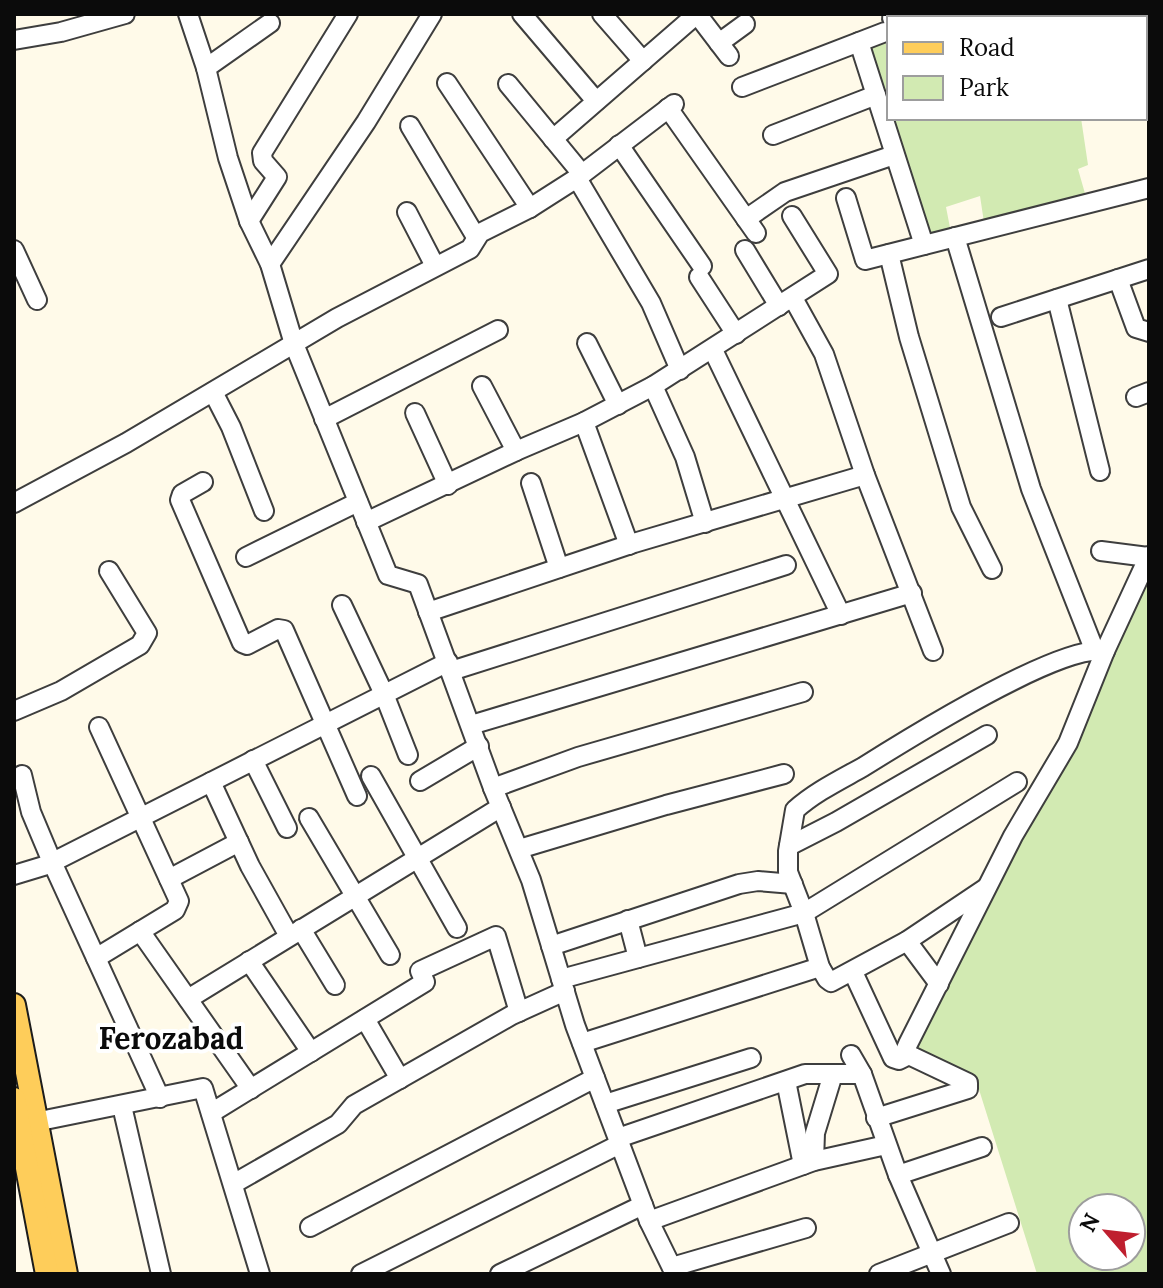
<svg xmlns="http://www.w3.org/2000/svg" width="1163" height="1288" viewBox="0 0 1163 1288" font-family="Lora,serif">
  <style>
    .green { fill: #d2eab2; fill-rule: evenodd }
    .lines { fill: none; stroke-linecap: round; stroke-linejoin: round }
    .minor-casing { stroke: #3e3e3e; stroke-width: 22 }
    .major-casing { stroke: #1c1c1c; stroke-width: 26 }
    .minor { stroke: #fff; stroke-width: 18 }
    .major { stroke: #fecd5a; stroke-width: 22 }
    .labels { text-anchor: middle; stroke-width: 8; stroke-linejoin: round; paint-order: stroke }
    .district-label { font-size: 30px; font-weight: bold; fill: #0b0b0b; stroke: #fff }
  </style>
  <rect width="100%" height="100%" fill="#fffae9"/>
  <g class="green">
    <path d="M 889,18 L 889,118 L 1081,118 L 1088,165 L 1078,169 L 1088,204 L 985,229 L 980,196 L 946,207 L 952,238 L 922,242 L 859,42 L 884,32 Z"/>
    <path d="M 1149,553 L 1149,1274 L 1037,1274 L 976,1080 L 905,1051 ZM 1083,1208 L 1131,1208 L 1131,1256 L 1083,1256 Z"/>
  </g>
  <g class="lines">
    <g class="minor-casing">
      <g id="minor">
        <path d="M 188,14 L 206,68 L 228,158 L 249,221 L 270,264 L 294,344 L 388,575 L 418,584 L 493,788 L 531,880 L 575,1025 L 649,1221 L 675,1274"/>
        <path d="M 522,14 L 596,101"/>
        <path d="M 602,14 L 643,61"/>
        <path d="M 697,14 L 729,56"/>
        <path d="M 1068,14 L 1087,18"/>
        <path d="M 892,18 L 893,14"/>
        <path d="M 1145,30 L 1149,31"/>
        <path d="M 14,40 L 61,32 L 125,14"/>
        <path d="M 859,42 L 924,245"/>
        <path d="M 719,43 L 745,24"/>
        <path d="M 206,68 L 270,23"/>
        <path d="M 447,83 L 530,208"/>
        <path d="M 508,84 L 582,174"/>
        <path d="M 742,87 L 885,32"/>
        <path d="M 668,108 L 756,233"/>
        <path d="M 410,126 L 476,237"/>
        <path d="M 773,135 L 876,95"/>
        <path d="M 553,139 L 697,14"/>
        <path d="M 619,145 L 702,266"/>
        <path d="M 577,178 L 651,303 L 680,370"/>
        <path d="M 846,198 L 865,260 L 1149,188"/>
        <path d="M 407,212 L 435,266"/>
        <path d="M 746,219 L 785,192 L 894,155"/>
        <path d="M 249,221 L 277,177 L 263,161 L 262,153 L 348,14"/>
        <path d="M 955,237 L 1031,489 L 1094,649"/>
        <path d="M 14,250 L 37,300"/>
        <path d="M 745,250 L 779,306"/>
        <path d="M 889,254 L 909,337 L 961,507 L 992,569"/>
        <path d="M 270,264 L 366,122 L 432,14"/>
        <path d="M 699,277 L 736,334"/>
        <path d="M 1118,279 L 1136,328 L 1149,332"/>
        <path d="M 793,298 L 824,354 L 865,475 L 933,651"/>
        <path d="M 1057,299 L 1100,471"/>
        <path d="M 1001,317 L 1149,269"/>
        <path d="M 587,343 L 618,405"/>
        <path d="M 713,350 L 841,615"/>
        <path d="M 482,386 L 516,451"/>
        <path d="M 653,386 L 685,457 L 705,523"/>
        <path d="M 213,392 L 231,427 L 264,511"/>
        <path d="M 1136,397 L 1149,392"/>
        <path d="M 415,413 L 448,485"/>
        <path d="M 324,419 L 498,330"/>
        <path d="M 584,422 L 629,545"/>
        <path d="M 203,482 L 182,494 L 180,500 L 242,643 L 247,645 L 278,629 L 284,630 L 357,796"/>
        <path d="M 531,483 L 559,568"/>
        <path d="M 14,503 L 126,443 L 337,318 L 470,249 L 480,233 L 530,208 L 577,178 L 674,104"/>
        <path d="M 366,522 L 516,451 L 584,422 L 653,386 L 828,274 L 792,216"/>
        <path d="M 1101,551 L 1148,557"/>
        <path d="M 246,557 L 358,502"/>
        <path d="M 342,605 L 384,694 L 408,755"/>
        <path d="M 428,612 L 634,543 L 865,475"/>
        <path d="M 451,671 L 786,565"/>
        <path d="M 14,711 L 61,691 L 140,645 L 147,633 L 109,571"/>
        <path d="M 471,725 L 912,593"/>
        <path d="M 253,760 L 287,828"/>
        <path d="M 22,775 L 31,812 L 52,862 L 160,1098"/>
        <path d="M 371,776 L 457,928"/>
        <path d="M 420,781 L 479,746"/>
        <path d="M 211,782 L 250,866 L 289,936"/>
        <path d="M 493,788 L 578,757 L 803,692"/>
        <path d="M 309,818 L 390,955"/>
        <path d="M 789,846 L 836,822 L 987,735"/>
        <path d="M 519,849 L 666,805 L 784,774"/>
        <path d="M 14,875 L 47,865 L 448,662"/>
        <path d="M 169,879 L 239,842"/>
        <path d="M 986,888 L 907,941 L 831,982 L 827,979 L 820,967 L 804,913 L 788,872 L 788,851 L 795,810 C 815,792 840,780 863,767 C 906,740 1059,644 1105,651"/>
        <path d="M 628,920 L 638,958"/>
        <path d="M 301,929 L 335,985"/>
        <path d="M 140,931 L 251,1089"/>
        <path d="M 907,941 L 939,984"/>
        <path d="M 551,946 L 739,884 L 758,881 L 793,884"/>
        <path d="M 96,958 L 175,910 L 179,901 L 99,727"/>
        <path d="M 249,961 L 311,1052"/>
        <path d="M 853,972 L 893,1058 L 899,1060 L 909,1055"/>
        <path d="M 561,979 L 804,913 L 1017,782"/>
        <path d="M 188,999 L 501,807"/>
        <path d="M 365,1019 L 400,1079"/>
        <path d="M 582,1043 L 820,967"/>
        <path d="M 851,1055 L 862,1074 L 898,1175 L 941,1274"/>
        <path d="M 786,1081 L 803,1165"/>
        <path d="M 605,1104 L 751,1058"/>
        <path d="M 122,1106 L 161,1274"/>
        <path d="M 211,1113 L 425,982 L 420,971 L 496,936 L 519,1012"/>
        <path d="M 876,1118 L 968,1089 L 968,1083 L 909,1055 L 905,1051 L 908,1044 L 1013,836 L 1068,743 L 1105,651 L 1149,556"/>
        <path d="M 35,1122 L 203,1088 L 260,1274"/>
        <path d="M 618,1138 L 805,1074 L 862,1074"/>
        <path d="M 814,1161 L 815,1133 L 833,1074"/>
        <path d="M 898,1175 L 982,1147"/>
        <path d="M 233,1184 L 338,1124 L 354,1105 L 512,1015 L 565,991"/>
        <path d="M 649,1221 L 814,1161 L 886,1145"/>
        <path d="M 310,1227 L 595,1078"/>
        <path d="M 672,1267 L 806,1228"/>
        <path d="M 361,1274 L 620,1144"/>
        <path d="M 500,1274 L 643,1205"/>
        <path d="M 879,1274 L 1009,1223"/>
      </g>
    </g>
    <g class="major-casing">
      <g id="major">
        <path d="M 14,1005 L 66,1274"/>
        <path d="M 14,1099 L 47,1274"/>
      </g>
    </g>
    <use href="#minor" class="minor"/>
    <use href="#major" class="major"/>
  </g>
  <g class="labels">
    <g class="district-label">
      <text x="171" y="1049">Ferozabad</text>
    </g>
  </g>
  <rect width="1163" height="1288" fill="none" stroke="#0b0b0b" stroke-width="32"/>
  <rect x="887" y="16" width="260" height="104" fill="#ffffff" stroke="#9d9d9d" stroke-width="2"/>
  <rect x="903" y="42" width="40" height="12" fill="#fecd5a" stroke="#9d9d9d" stroke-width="2"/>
  <text x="959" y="56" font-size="24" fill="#0b0b0b">Road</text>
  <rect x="903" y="76" width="40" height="24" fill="#d2eab2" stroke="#9d9d9d" stroke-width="2"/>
  <text x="959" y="96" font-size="24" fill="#0b0b0b">Park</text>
  <g transform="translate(1107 1232) rotate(298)"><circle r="38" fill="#ffffff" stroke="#9d9d9d" stroke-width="2"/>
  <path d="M0-6L14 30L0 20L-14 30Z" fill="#bf1f2f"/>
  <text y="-12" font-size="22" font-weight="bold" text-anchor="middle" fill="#0b0b0b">N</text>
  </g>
</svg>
